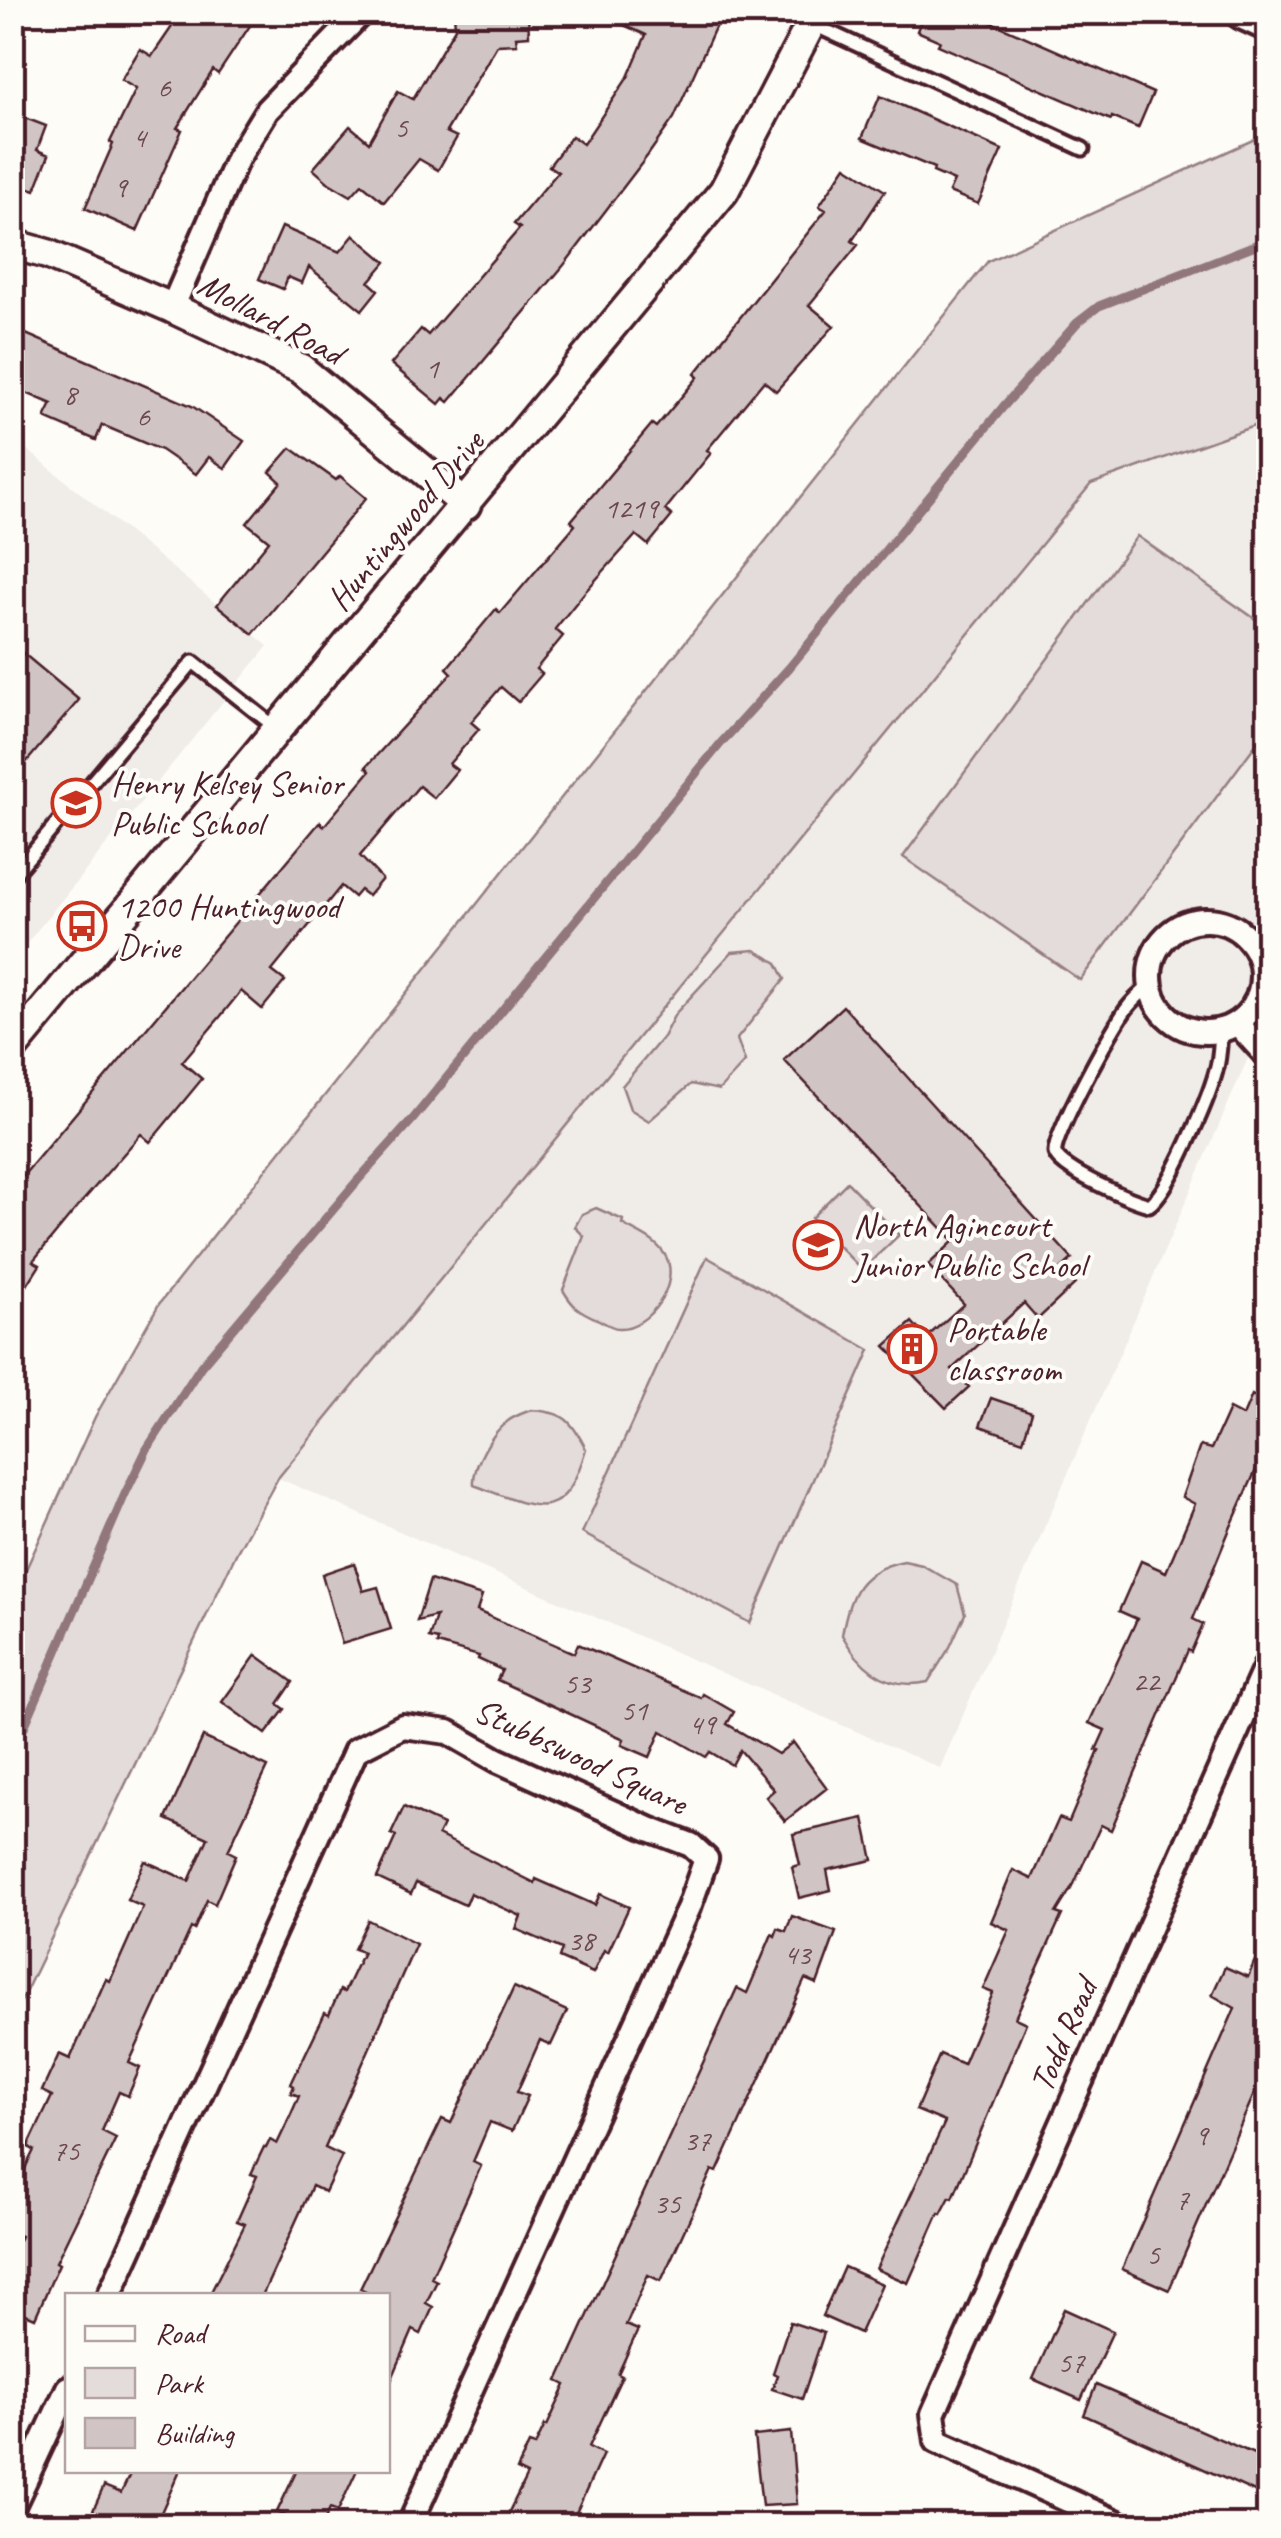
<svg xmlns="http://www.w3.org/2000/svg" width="1281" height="2538" viewBox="0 0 1281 2538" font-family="Caveat,sans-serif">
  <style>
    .built { fill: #f0ece8 }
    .green { fill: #e3dcda; stroke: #967e82; stroke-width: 2.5 }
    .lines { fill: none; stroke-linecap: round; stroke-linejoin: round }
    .stream { stroke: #91777b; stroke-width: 9 }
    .building { fill: #d0c5c4; stroke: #4a1f2b; stroke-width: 2.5 }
    .service-casing { stroke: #4a1f2b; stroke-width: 19 }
    .minor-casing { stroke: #4a1f2b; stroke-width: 30 }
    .tertiary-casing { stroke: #4a1f2b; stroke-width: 35 }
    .secondary-casing { stroke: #4a1f2b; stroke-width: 40 }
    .service { stroke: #fdfcf7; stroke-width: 11 }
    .minor { stroke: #fdfcf7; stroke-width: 22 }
    .tertiary { stroke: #fdfcf7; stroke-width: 28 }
    .secondary { stroke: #fdfcf7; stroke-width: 32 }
    .labels { text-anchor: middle; stroke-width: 8; stroke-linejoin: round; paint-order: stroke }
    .number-label { font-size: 30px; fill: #6c4851 }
    .street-label { font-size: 35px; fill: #4a1f2b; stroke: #fdfcf7 }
    .poi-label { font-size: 35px; fill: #4a1f2b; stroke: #fdfcf7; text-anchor: start }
  </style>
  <rect width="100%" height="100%" fill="#fdfcf7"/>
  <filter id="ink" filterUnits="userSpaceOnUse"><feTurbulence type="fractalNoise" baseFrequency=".01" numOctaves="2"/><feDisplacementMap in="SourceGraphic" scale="20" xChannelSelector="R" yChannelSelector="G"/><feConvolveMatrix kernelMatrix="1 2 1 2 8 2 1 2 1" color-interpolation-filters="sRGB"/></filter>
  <g filter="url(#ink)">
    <g class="built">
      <path d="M 1268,421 L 1268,1012 L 940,1768 L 278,1478 L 1091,484 Z"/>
      <path d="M 13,438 L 268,646 L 13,960 Z"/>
    </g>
    <g class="green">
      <path d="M 1268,133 L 1268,421 L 1091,484 L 278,1478 L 237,1552 L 13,2018 L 13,1598 L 95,1417 L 159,1304 L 988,261 Z"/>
      <path d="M 1137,536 L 1268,628 L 1268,728 L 1080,980 L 903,857 Z"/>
      <path d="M 755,950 L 777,963 L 785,979 L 737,1039 L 745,1062 L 719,1090 L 691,1084 L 649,1121 L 630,1109 L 622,1086 L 663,1037 L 675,1014 L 732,952 Z"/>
      <path d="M 847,1182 L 899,1235 L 862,1270 L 811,1218 Z"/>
      <path d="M 596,1208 L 623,1220 L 622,1224 C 638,1233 655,1239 665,1255 C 682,1282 649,1330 618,1328 C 612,1328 603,1322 597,1319 C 579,1311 573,1307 563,1290 L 584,1236 L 575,1227 L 582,1214 Z"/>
      <path d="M 707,1257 L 870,1350 L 750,1623 L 582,1533 Z"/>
      <path d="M 531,1410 C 564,1412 571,1419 586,1449 C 563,1527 538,1509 474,1485 C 472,1467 492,1432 508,1421 C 514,1416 523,1413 531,1410 Z"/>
      <path d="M 904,1561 L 922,1565 L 957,1585 L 965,1614 L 950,1647 L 928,1682 C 888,1691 861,1669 842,1635 C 849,1594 859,1570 904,1561 Z"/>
    </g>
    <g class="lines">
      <path class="stream" d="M 12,1755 L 125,1494 L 147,1449 L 201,1366 L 358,1180 L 413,1119 L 721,743 L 789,668 L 1003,407 L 1077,323 L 1099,306 L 1268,240"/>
    </g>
    <g class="building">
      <path d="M 182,12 L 259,12 L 218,74 L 213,70 L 177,128 L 182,130 L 137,231 L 85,208 L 113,144 L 110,142 L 136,89 L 121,80 L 140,49 L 152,56 Z"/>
      <path d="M 454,12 L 528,12 L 529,36 L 516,37 L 517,44 L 497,45 L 446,132 L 457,137 L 438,170 L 419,159 L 384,202 L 362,184 L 351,196 L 329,183 L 313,169 L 350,126 L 369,142 L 398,91 L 413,99 L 455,28 Z"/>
      <path d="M 595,12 L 722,12 L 674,118 L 648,155 L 564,265 L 449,402 L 444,398 L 439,404 L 391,364 L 421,329 L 428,335 L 520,228 L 514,224 L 558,172 L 549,166 L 572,136 L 583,144 L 628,77 L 646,35 Z"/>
      <path d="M 924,12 L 960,12 L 979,21 L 980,17 L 1153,93 L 1138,128 L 1112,117 L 1111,120 L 938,45 L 940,41 L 917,31 Z"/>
      <path d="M 880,96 L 1002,150 L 978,204 L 949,192 L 954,181 L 933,172 L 934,168 L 862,138 Z"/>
      <path d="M 12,113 L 46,126 L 37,150 L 49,155 L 35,190 L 12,182 Z"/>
      <path d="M 846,166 L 885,191 L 852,241 L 858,245 L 809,305 L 834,326 L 776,391 L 764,381 L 707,450 L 711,453 L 665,510 L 672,516 L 648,545 L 636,535 L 584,593 L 555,629 L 563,636 L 536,669 L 542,674 L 518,702 L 501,687 L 471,722 L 479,729 L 449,764 L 457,770 L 434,798 L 419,786 L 360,856 L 382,879 L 368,896 L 360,890 L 354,897 L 341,886 L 272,971 L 285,981 L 262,1009 L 241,991 L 220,1017 L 182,1062 L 202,1079 L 150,1142 L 141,1134 L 74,1211 L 33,1261 L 40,1265 L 12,1309 L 12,1189 L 320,822 L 324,826 L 370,771 L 366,767 L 452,673 L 447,668 L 496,609 L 500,613 L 575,525 L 571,521 L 652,424 L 656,427 L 698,377 L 695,374 L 826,210 L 819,206 Z"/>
      <path d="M 282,227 L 340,252 L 354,235 L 386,262 L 369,282 L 378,290 L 362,310 L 309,267 L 302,283 L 288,277 L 283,289 L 259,279 Z"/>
      <path d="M 12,328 L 192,406 L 244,441 L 225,468 L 209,457 L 196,474 L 161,450 L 102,425 L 96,440 L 45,418 L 52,404 L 12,387 Z"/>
      <path d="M 291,448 L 336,480 L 340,476 L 366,498 L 253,634 L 217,605 L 269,541 L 247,523 L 281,482 L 270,472 Z"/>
      <path d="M 12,644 L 79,700 L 12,779 Z"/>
      <path d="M 843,1006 L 1072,1259 L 1061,1269 L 1075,1284 L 1038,1319 L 1024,1303 L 952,1369 L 969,1387 L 946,1408 L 885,1346 L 912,1322 L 926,1338 L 964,1304 L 928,1265 L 954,1241 L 784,1060 Z"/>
      <path d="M 1252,1395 L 1268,1403 L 1268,1465 L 1260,1461 L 1229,1531 L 1193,1619 L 1203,1624 L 1191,1652 L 1188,1650 L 1111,1830 L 1101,1825 L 1074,1884 L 1056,1913 L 1062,1915 L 1015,2018 L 1026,2023 L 953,2198 L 950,2197 L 941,2214 L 939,2213 L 908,2283 L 876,2269 L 945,2122 L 916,2110 L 940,2054 L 963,2064 L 993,1993 L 983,1989 L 1009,1930 L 991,1922 L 1013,1870 L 1032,1879 L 1059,1818 L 1069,1822 L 1099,1751 L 1096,1750 L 1105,1730 L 1089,1723 L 1137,1619 L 1119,1611 L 1141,1561 L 1166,1572 L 1195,1504 L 1182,1497 L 1200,1446 L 1211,1449 L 1229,1409 L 1243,1416 Z"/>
      <path d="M 991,1398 L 1032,1412 L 1023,1441 L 980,1426 Z"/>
      <path d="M 354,1563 L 363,1591 L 378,1587 L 391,1629 L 342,1644 L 322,1574 Z"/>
      <path d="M 430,1580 L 482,1596 L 477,1611 L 574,1653 L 578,1644 L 701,1698 L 703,1694 L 734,1712 L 727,1724 L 778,1754 L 793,1742 L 827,1788 L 785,1821 L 766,1797 L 774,1790 L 740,1750 L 732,1765 L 710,1752 L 706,1757 L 661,1731 L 650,1757 L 622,1745 L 624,1739 L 497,1680 L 502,1670 L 478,1659 L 479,1656 L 437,1644 L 438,1640 L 429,1638 L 436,1616 L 417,1621 Z"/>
      <path d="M 256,1655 L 293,1682 L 278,1704 L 285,1709 L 266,1734 L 222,1702 Z"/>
      <path d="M 203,1737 L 268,1767 L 228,1851 L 236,1855 L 215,1904 L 207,1900 L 194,1930 L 191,1928 L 129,2063 L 140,2068 L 128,2096 L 119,2092 L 102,2131 L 116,2138 L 56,2262 L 59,2264 L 35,2318 L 12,2308 L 12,2254 L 21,2236 L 12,2232 L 12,2195 L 34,2150 L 28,2147 L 52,2096 L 42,2091 L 59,2054 L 70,2059 L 106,1979 L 110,1981 L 143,1907 L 127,1900 L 145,1861 L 189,1881 L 208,1838 L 166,1819 Z"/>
      <path d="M 404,1807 L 443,1825 L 438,1835 L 535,1883 L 536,1879 L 595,1905 L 600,1894 L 629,1907 L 608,1952 L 604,1950 L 593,1973 L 559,1958 L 562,1949 L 516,1929 L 521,1916 L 470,1893 L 465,1905 L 416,1883 L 411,1894 L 377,1878 L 396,1836 L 391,1834 Z"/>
      <path d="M 864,1818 L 873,1860 L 827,1870 L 831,1890 L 799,1898 L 792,1867 L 800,1865 L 793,1834 Z"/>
      <path d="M 792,1916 L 836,1932 L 817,1984 L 805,1979 L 717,2172 L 712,2170 L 661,2281 L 648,2275 L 626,2325 L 638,2330 L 618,2374 L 622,2376 L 589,2447 L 603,2454 L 570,2526 L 502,2526 L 527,2475 L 517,2470 L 529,2444 L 535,2446 L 545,2425 L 547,2426 L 566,2385 L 558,2381 L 737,1988 L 747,1993 L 772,1934 L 775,1936 L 778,1928 L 786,1931 Z"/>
      <path d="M 368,1920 L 416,1944 L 325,2148 L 342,2156 L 325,2192 L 312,2186 L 262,2296 L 209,2296 L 245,2224 L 237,2221 L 257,2176 L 251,2174 L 264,2147 L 266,2148 L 270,2140 L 277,2144 L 289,2119 L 299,2096 L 291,2093 L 294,2086 L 291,2084 L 325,2013 L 329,2015 L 340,1990 L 344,1992 L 363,1952 L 354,1949 Z"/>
      <path d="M 1268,1929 L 1268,2062 L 1169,2290 L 1122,2269 L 1235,2008 L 1212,1995 L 1225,1967 L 1248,1977 Z"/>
      <path d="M 514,1987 L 567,2011 L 551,2045 L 540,2040 L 517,2092 L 528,2096 L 512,2131 L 490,2122 L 473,2162 L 481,2166 L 431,2278 L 437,2281 L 426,2303 L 433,2307 L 421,2334 L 413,2330 L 388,2388 L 388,2296 L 374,2296 L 360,2289 L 442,2119 L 451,2123 Z"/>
      <path d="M 844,2267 L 882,2284 L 860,2333 L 822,2316 Z"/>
      <path d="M 1064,2309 L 1113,2331 L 1081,2400 L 1033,2379 Z"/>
      <path d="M 790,2322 L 824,2333 L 802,2399 L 772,2389 L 777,2375 L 773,2373 Z"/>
      <path d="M 1096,2385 L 1268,2460 L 1268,2498 L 1084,2415 Z"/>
      <path d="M 791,2432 L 797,2504 L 762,2506 L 754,2436 Z"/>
      <path d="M 132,2470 L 180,2470 L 155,2526 L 120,2526 L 92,2513 L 104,2486 L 121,2493 Z"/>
      <path d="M 297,2470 L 357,2470 L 338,2511 L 330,2508 L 322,2526 L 306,2526 L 277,2512 Z"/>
    </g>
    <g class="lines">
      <g class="service-casing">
        <g id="service">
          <path d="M 812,24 L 1083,149"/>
          <path d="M 12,877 L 193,662 L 275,727"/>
          <path d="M 1150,985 C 1143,992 1134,999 1128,1007 C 1115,1022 1052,1138 1055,1153 C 1059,1170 1131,1200 1149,1205 C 1169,1193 1209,1097 1216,1071 C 1220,1058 1220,1044 1221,1031"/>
        </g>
      </g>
      <g class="minor-casing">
        <g id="minor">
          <path d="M 172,308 L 237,159 L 267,110 L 362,12"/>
          <circle cx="1206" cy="976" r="56"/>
          <path d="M 1237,1023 L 1268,1057"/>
          <path d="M 109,2296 L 356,1750 L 403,1726 L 448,1732 L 497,1760 L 649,1829 L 691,1845 L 706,1859 L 689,1907 L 409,2526"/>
          <path d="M 12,2508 L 68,2388"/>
          <path d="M 1125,2526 L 937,2441 L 933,2414 L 1268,1661"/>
        </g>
      </g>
      <g class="tertiary-casing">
        <g id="tertiary">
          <path d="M 12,244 L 47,254 L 172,308 L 301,369 L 466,505"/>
          <path d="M 12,1049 L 724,191 L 817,12"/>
        </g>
      </g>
      <g class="secondary-casing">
        <path id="secondary" d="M 1242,12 L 1268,24"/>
      </g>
      <use href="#service" class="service"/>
      <use href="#minor" class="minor"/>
      <use href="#tertiary" class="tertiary"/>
      <use href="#secondary" class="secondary"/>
    </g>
  </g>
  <defs>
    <g id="school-ring" transform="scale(2.5)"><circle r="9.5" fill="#fdfcf7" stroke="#c8321e" stroke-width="1.5"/><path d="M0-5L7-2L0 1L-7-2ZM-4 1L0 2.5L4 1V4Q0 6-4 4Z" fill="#c8321e"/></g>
    <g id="bus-ring" transform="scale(2.5)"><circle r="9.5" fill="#fdfcf7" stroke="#c8321e" stroke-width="1.5"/><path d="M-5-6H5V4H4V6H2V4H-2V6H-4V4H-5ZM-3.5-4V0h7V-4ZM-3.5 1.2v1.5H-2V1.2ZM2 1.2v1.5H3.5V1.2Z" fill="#c8321e"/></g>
    <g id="building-ring" transform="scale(2.5)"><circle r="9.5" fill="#fdfcf7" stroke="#c8321e" stroke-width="1.5"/><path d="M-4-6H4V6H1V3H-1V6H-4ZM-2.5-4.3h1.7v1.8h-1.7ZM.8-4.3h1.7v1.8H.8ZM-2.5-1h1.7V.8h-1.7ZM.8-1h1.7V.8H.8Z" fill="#c8321e"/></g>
  </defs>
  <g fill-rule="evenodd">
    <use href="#school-ring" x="76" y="803"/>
    <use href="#bus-ring" x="82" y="926"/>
    <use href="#school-ring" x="818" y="1245"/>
    <use href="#building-ring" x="912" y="1349"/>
  </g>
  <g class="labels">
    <g class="number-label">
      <text x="164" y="97">6</text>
      <text x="401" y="137">5</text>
      <text x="139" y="147">4</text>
      <text x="120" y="197">9</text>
      <text x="432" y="378">1</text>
      <text x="70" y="404">8</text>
      <text x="143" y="426">6</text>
      <text x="631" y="518">1219</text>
      <text x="1146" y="1691">22</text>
      <text x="577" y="1693">53</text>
      <text x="634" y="1720">51</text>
      <text x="702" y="1734">49</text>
      <text x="581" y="1950">38</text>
      <text x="797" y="1964">43</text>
      <text x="1201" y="2145">9</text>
      <text x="697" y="2150">37</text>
      <text x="66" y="2160">75</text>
      <text x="1182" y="2209">7</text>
      <text x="667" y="2213">35</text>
      <text x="1153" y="2264">5</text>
      <text x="1071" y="2372">57</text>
    </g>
    <g class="street-label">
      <text transform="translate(271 318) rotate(28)" y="12">Mollard Road</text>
      <text transform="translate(405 520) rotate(-50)" y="12">Huntingwood Drive</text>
      <text transform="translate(581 1756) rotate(25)" y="12">Stubbswood Square</text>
      <text transform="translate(1063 2035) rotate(-66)" y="12">Todd Road</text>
    </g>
    <g class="poi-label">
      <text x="111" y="795">Henry Kelsey Senior<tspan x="111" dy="40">Public School</tspan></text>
      <text x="117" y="918">1200 Huntingwood<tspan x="117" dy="40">Drive</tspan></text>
      <text x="853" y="1237">North Agincourt<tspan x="853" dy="40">Junior Public School</tspan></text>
      <text x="947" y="1341">Portable<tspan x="947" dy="40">classroom</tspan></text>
    </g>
  </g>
  <rect width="1281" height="2538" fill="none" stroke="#fdfcf7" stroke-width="50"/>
  <rect x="25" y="25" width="1231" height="2488" fill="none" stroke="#4a1f2b" stroke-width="4" filter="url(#ink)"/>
  <rect x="65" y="2293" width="325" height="180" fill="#fdfcf7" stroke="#b5a4a5" stroke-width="2.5"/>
  <rect x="85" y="2326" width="50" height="15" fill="#fdfcf7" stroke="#b5a4a5" stroke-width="2.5"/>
  <text x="155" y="2343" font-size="30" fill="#4a1f2b">Road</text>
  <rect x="85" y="2368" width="50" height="30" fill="#e3dcda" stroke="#b5a4a5" stroke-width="2.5"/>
  <text x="155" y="2393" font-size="30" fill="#4a1f2b">Park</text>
  <rect x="85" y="2418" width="50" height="30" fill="#d0c5c4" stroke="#b5a4a5" stroke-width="2.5"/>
  <text x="155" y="2443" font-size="30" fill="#4a1f2b">Building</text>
</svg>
